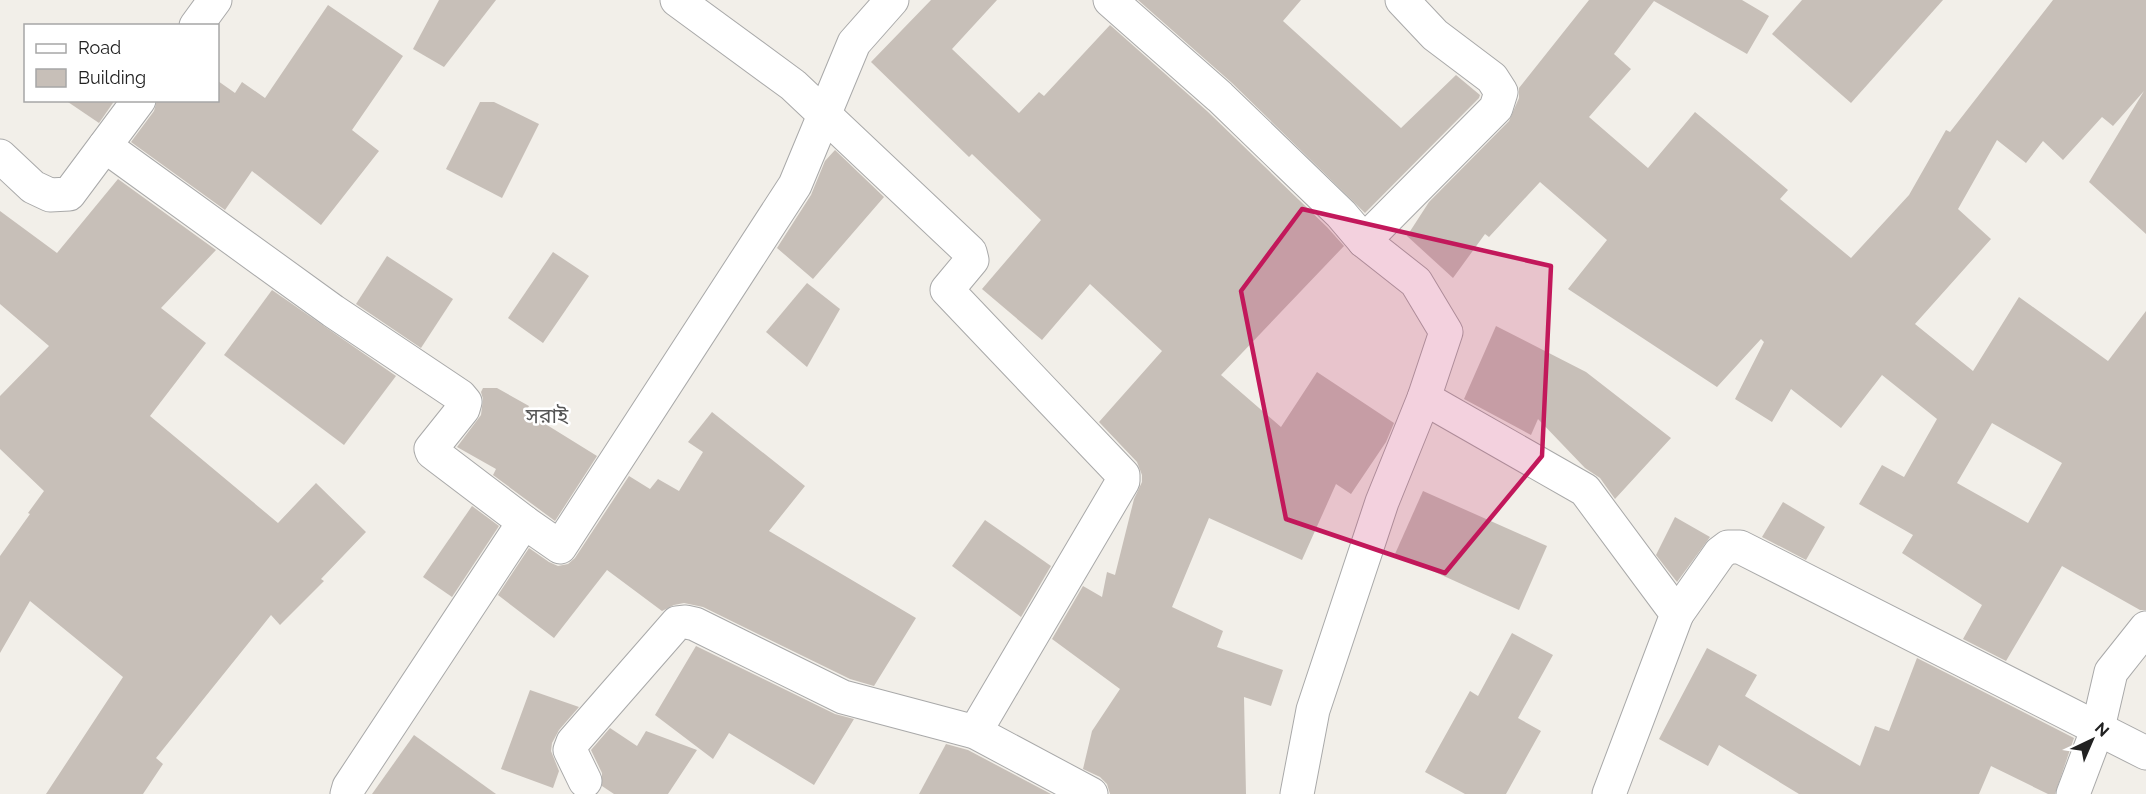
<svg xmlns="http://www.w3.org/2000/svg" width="2146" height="794" viewBox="0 0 2146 794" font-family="Raleway,'Noto Sans Bengali',sans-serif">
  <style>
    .building { fill: #c7bfb8; fill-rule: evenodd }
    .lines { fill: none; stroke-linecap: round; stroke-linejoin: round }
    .minor-casing { stroke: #a9a9a9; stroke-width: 35 }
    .minor { stroke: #fff; stroke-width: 33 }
    .marked { fill: #c2185b; fill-opacity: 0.2; stroke: #c2185b; stroke-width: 4.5; stroke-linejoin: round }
    .labels { text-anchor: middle; stroke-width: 5; stroke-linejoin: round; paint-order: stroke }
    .quarter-label { font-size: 21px; fill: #555; stroke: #fff }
  </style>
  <rect width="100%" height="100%" fill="#f2efe9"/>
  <g class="building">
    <path d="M 439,0 L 496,0 L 444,67 L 413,49 Z"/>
    <path d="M 931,0 L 997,0 L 952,49 L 1019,113 L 1039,92 L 1044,96 L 1110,25 L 1207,111 L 1327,227 L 1344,246 L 1221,375 L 1281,427 L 1317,372 L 1394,423 L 1386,442 L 1351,494 L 1336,484 L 1302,560 L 1209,518 L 1172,607 L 1223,631 L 1217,647 L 1283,670 L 1271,706 L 1244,697 L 1246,794 L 1110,794 L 1107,784 L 1100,777 L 1083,769 L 1092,731 L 1120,689 L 1052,639 L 1083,586 L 1102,597 L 1107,572 L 1115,575 L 1134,499 L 1142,482 L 1142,475 L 1137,462 L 1099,422 L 1162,351 L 1090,284 L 1042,340 L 982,289 L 1041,220 L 972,154 L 969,157 L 871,62 Z"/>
    <path d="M 1138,0 L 1301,0 L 1283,21 L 1401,128 L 1456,75 L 1480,95 L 1479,98 L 1365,213 L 1232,83 Z"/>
    <path d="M 1589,0 L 1742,0 L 1769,16 L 1747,54 L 1654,1 L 1614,54 L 1631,69 L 1589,117 L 1648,168 L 1695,112 L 1788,190 L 1780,199 L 1851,258 L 1909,195 L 1946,130 L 1950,132 L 2053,0 L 2146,0 L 2146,234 L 2089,182 L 2144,91 L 2113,126 L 2102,117 L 2063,160 L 2043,141 L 2026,163 L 1997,140 L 1958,209 L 1991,239 L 1915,324 L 1973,371 L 2019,297 L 2108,361 L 2146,311 L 2146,610 L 2140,610 L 2062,566 L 2006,661 L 1963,639 L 1982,605 L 1902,553 L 1913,535 L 1859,504 L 1882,465 L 1904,477 L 1937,419 L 1882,375 L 1841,428 L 1791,389 L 1772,422 L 1735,399 L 1764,342 L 1761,339 L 1717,387 L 1568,289 L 1607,240 L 1540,182 L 1489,237 L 1485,234 L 1453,278 L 1407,236 L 1429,202 L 1509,121 L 1519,98 L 1519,88 ZM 1992,423 L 2062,463 L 2028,523 L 1957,483 Z"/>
    <path d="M 1802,0 L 1943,0 L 1851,103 L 1772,34 Z"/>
    <path d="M 328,5 L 403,56 L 352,130 L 379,151 L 321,225 L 252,171 L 225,210 L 131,142 L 154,111 L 157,100 L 218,100 L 218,81 L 235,93 L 242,82 L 265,98 Z"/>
    <path d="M 65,100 L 115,100 L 99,123 Z"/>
    <path d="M 480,102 L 494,102 L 539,124 L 502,198 L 446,169 Z"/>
    <path d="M 835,150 L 884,197 L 813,279 L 777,248 L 811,195 L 825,161 Z"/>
    <path d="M 118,179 L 216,250 L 161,308 L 206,343 L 150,416 L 278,523 L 316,483 L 366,532 L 321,579 L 324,581 L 280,625 L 271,615 L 156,758 L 163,764 L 143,794 L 46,794 L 123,677 L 30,601 L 0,653 L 0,556 L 30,514 L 28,513 L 44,491 L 0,449 L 0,396 L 49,346 L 0,304 L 0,211 L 57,253 Z"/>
    <path d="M 553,252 L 589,276 L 543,343 L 508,318 Z"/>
    <path d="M 387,256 L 453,299 L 421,348 L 356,304 Z"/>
    <path d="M 807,283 L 840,309 L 807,367 L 766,332 Z"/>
    <path d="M 272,290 L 396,376 L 344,445 L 224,355 Z"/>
    <path d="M 1496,326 L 1586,372 L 1671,438 L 1615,499 L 1600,478 L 1585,468 L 1538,419 L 1531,435 L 1464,399 Z"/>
    <path d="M 483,388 L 497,388 L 529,406 L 526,412 L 597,456 L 555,521 L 493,475 L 496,469 L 457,447 L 481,415 L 483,399 L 481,392 Z"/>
    <path d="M 712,412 L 805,486 L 769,531 L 916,618 L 874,686 L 850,679 L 703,607 L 684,603 L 674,605 L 662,611 L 607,570 L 554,638 L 498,595 L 529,548 L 549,562 L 558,566 L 568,564 L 575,558 L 629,476 L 650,489 L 658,479 L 679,491 L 703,452 L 688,442 Z"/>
    <path d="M 1423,491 L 1547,546 L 1519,610 L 1395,554 Z"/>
    <path d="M 1783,502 L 1825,527 L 1806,560 L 1762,537 Z"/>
    <path d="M 472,506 L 499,526 L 452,597 L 423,577 Z"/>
    <path d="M 1675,517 L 1710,537 L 1677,582 L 1656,555 Z"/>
    <path d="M 985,520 L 1051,566 L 1021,617 L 952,566 Z"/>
    <path d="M 1512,633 L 1553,655 L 1518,718 L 1541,731 L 1506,794 L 1465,794 L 1425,772 L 1470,691 L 1478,696 Z"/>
    <path d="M 696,646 L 835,714 L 854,719 L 814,785 L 729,733 L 713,759 L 655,715 Z"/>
    <path d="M 1707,648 L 1757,675 L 1745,696 L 1860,766 L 1875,726 L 1889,731 L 1917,658 L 2074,738 L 2055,794 L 2048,794 L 1991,766 L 1979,794 L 1799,794 L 1719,745 L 1708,766 L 1659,739 Z"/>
    <path d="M 530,690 L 579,707 L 559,730 L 552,743 L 551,751 L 559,771 L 553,788 L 501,769 Z"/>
    <path d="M 610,728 L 637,746 L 646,731 L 697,750 L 668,794 L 614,794 L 602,786 L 602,773 L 591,750 Z"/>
    <path d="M 414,735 L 496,794 L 372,794 Z"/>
    <path d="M 946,744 L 968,750 L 1051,794 L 919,794 Z"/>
  </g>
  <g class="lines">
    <g class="minor-casing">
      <g id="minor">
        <path d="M 677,0 L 793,85 L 970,252 L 972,260 L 947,290 L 1123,475 L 1123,481 L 975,732"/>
        <path d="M 1110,0 L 1220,97 L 1341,214 L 1364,241 L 1416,282 L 1446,332 L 1424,398 L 1382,502 L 1313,710 L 1297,794"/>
        <path d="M 196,26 L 215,0"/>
        <path d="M 105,146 L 333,311 L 460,396 L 465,402 L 463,409 L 431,449 L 432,452 L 524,522"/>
        <path d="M 0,156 L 33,187 L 50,195 L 69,194 L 139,100"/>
        <path d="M 1364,241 L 1496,108 L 1501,92 L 1492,78 L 1435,35 L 1402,0"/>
        <path d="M 1424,398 L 1585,490 L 1677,614 L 1609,794"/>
        <path d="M 1677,614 L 1720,553 L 1728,547 L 1740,547 L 2146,753"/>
        <path d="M 585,781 L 570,750 L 573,742 L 677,623 L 686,622 L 695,624 L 843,697 L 975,732 L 1091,794"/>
        <path d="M 347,794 L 349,787 L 524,522 L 560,547 L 795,185 L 854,43 L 892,0"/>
        <path d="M 2073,794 L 2098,728 L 2111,672 L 2146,628"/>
      </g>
    </g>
    <use href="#minor" class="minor"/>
  </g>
  <path class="marked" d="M 1302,209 L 1551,266 L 1542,456 L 1445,573 L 1286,519 L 1241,291 Z"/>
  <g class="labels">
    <g class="quarter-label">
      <text x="547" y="423">সরাই</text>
    </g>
  </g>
  <rect x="24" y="24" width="195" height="78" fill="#ffffff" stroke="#a7a7a7" stroke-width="1.5"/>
  <rect x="36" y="44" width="30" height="9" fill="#ffffff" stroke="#a7a7a7" stroke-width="1.5"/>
  <text x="78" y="54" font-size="18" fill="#222222">Road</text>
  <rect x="36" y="69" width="30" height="18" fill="#c7bfb8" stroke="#a7a7a7" stroke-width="1.5"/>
  <text x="78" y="84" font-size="18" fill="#222222">Building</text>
  <g transform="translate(2092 740) rotate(44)" stroke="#ffffff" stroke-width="4.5" paint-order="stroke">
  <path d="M0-4.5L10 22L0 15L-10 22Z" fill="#222222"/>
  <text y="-9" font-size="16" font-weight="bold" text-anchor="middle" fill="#222222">N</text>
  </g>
</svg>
